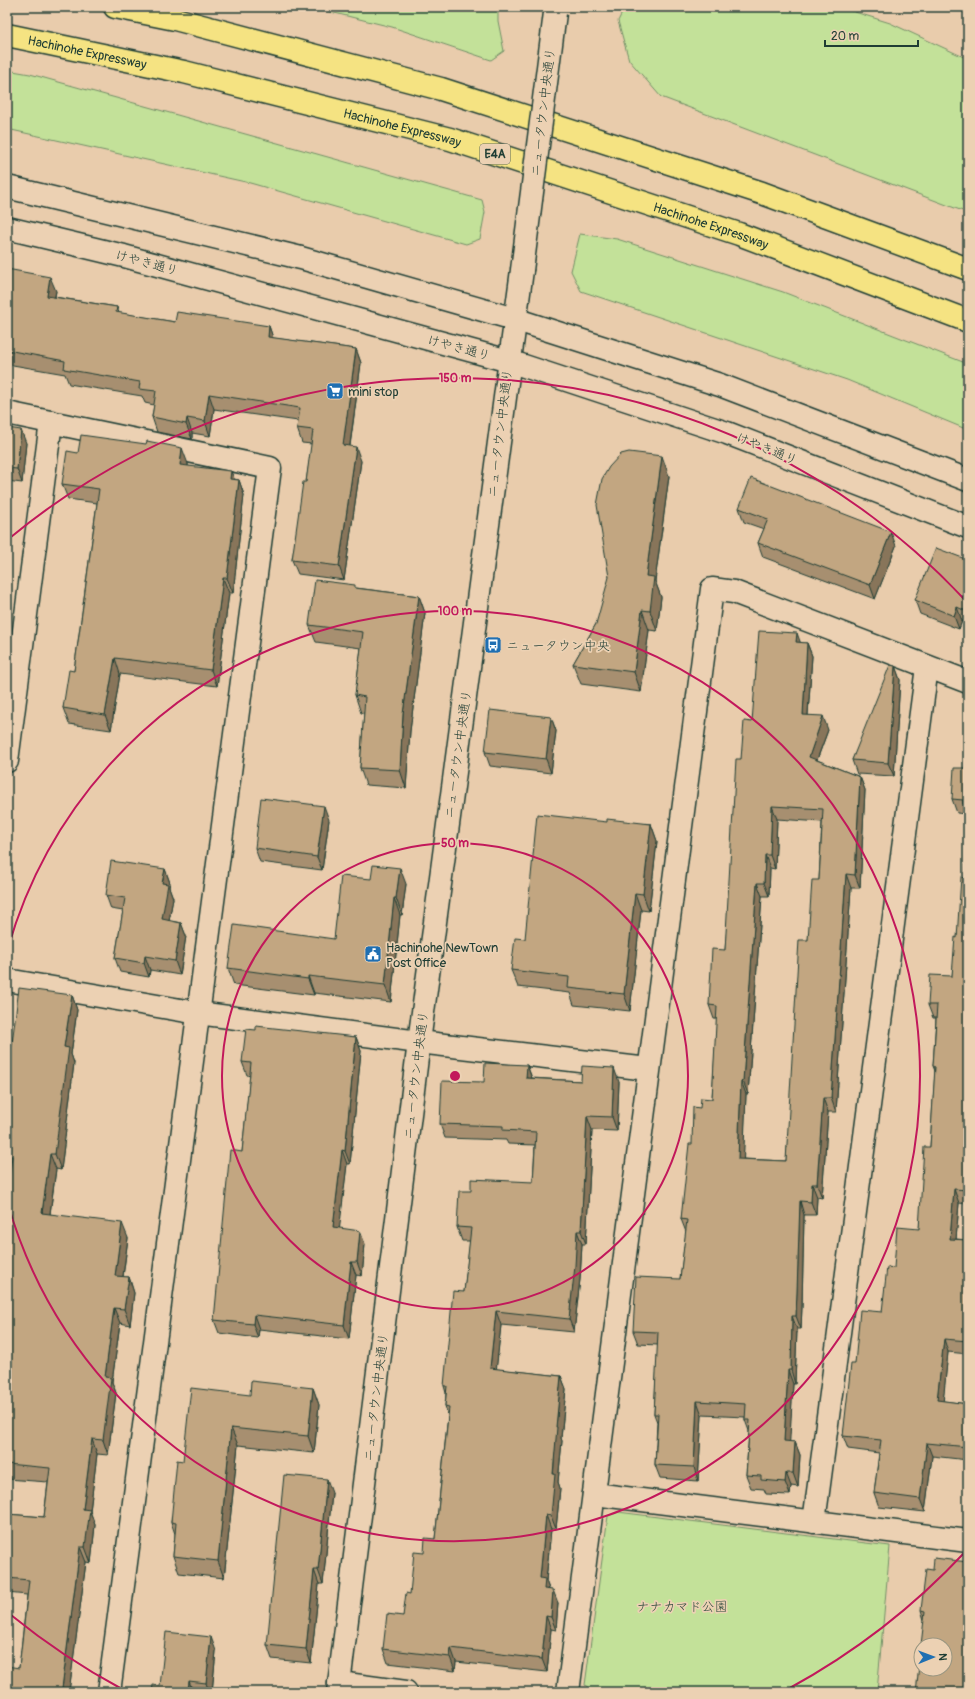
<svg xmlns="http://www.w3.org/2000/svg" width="975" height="1699" viewBox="0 0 975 1699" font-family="Pangolin,'Klee One',sans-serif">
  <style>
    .green { fill: #c3e199; stroke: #718f66 }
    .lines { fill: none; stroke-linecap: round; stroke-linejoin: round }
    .street-casing { stroke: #1f3d34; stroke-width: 25 }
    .secondary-casing { stroke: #1f3d34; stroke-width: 25 }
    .highway-casing { stroke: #1f3d34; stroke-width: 25 }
    .street { stroke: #ecd1b3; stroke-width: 22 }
    .secondary { stroke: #ecd1b3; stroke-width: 22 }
    .highway { stroke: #f5e382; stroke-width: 22 }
    .secondary-bridge-casing { stroke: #1f3d34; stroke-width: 25; stroke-linecap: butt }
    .secondary-bridge { stroke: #ecd1b3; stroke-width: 22 }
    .wall { fill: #a78f6f; stroke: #1f3d34; fill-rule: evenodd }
    .shaded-wall { fill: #88745a; stroke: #1f3d34 }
    .building { fill: #c2a681; stroke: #1f3d34; fill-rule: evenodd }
    .ring { fill: none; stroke: #c2185b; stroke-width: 2 }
    .labels { text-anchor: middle; stroke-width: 3.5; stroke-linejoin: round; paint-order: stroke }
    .shield { fill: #ecd1b3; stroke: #5c695a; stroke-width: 1 }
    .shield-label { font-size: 12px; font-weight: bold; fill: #1f3d34 }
    .street-label { font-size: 13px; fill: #1f3d34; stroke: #ecd1b3 }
    .poi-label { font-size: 13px; fill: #1f3d34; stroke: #ecd1b3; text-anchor: start }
    .park-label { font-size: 13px; fill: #274539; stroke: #ecd1b3 }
    .centre { fill: #c2185b; stroke: #ecd1b3; stroke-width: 2 }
    .ring-label { font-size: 12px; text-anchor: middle; font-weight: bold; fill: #c2185b; stroke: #ecd1b3; stroke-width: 3.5; stroke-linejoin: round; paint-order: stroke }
  </style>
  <rect width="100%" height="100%" fill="#e9ccac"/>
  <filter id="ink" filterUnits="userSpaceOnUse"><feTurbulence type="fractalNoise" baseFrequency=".025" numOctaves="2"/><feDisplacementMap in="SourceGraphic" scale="8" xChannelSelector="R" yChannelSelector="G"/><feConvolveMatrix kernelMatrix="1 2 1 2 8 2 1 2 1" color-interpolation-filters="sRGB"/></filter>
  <g filter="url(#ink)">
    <g class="green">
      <path d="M 310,7 L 498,7 L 498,21 L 504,51 L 491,60 L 392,27 Z"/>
      <path d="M 625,7 L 839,7 L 890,23 L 968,59 L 968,213 L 661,97 L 629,60 L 618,21 Z"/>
      <path d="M 7,70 L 30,74 L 482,200 L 485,212 L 480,239 L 466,244 L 250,183 L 7,129 Z"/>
      <path d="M 580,234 L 617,239 L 783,292 L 968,364 L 968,430 L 847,380 L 581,291 L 571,271 Z"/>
      <path d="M 618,1512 L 890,1546 L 877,1692 L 594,1692 L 585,1685 L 608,1516 Z"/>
    </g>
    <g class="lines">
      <g class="street-casing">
        <g id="street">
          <path d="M 7,413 L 270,468 L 109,1692"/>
          <path d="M 7,761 L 51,422"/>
          <path d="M 7,980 L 198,1013 L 419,1042 L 648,1069"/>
          <path d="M 594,1494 L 968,1541"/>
          <path d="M 814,1522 L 927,667"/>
          <path d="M 339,1683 L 406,1692"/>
          <path d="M 568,1692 L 712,589 L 734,592 L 968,682"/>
        </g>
      </g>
      <g class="secondary-casing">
        <g id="secondary">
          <path d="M 7,187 L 301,258 L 514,319 L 720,385 L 968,480"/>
          <path d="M 7,228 L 124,256 L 509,361 L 727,433 L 968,527"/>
          <path d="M 338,1692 L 419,1042 L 522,270"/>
        </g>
      </g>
      <g class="highway-casing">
        <g id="highway">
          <path d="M 115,7 L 175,19 L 441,89 L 762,193 L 968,269"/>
          <path id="s1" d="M 7,35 L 184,72 L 450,139 L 739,234 L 968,321"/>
        </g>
      </g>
      <use href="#street" class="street"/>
      <use href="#secondary" class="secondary"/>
      <use href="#highway" class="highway"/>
      <g class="secondary-bridge-casing">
        <path id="secondary-bridge" d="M 522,270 L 555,13"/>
      </g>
      <use href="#secondary-bridge" class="secondary-bridge"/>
    </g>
    <g class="wall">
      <path d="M 7,269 L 56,291 L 55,297 L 117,307 L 119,313 L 175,322 L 269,326 L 273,338 L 356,349 L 361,363 L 350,446 L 361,461 L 344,580 L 298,574 L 292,560 L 306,482 L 312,444 L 302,443 L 297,428 L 298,421 L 214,409 L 210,436 L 192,433 L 192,439 L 157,432 L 152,417 L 154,405 L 145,403 L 142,396 L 69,384 L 65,374 L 7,364 Z"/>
      <path d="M 7,427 L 7,428 L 26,443 L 22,483 L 7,481 Z"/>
      <path d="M 78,453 L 188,464 L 188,466 L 234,479 L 239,480 L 244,495 L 233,593 L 229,593 L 217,686 L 120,674 L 111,730 L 69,724 L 63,708 L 74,671 L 97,503 L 68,499 L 62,484 Z"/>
      <path d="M 669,476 L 655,581 L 661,597 L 657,631 L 649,630 L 641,692 L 581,684 L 573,664 L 596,624 Z"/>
      <path d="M 739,508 L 896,546 L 875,599 L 763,557 L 758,543 L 764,529 L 744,522 Z"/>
      <path d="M 968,560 L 968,623 L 962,621 L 959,629 L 920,614 L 915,600 Z"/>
      <path d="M 356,588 L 419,596 L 425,613 L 410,731 L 406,788 L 366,785 L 360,768 L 364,713 L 361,713 L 355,695 L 361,648 L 316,642 L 309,625 Z"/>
      <path d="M 800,643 L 807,643 L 812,656 L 808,715 L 828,730 L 817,760 L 860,777 L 865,790 L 860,888 L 851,888 L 836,1112 L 828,1112 L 822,1198 L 817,1197 L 816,1215 L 804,1215 L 802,1306 L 801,1329 L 797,1329 L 795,1384 L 793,1384 L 789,1442 L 795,1442 L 800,1455 L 798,1487 L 791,1486 L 790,1495 L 766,1494 L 764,1489 L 751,1488 L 746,1475 L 749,1431 L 745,1420 L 745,1417 L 702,1415 L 698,1481 L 660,1478 L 655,1465 L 657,1422 L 654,1414 L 658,1345 L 638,1344 L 633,1331 L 680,1279 L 686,1232 L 681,1219 L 700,1108 L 712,1099 L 717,1019 L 714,1019 L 709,1005 L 725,950 L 741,759 L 752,722 ZM 777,819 L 822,822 L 819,880 L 808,940 L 786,1161 L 743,1159 L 746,1094 L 748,1094 L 762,896 L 769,896 L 770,868 L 775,869 Z"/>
      <path d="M 895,666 L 900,680 L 894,776 L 857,774 L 852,760 Z"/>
      <path d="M 551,717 L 556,731 L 551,773 L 490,766 L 485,752 Z"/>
      <path d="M 968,762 L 968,818 L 966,814 L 957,813 L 952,799 Z"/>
      <path d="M 329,820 L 322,870 L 260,862 L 255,848 Z"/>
      <path d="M 607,822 L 651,824 L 657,841 L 649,911 L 641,910 L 630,1011 L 574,1005 L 570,993 L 518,987 L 511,970 L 525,939 Z"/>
      <path d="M 968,836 L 968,1204 L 959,1203 L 956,1239 L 968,1240 L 968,1354 L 948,1352 L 943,1401 L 968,1404 L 968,1460 L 932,1456 L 925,1512 L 879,1507 L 874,1493 L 879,1453 L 848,1449 L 843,1436 L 855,1364 L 882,1312 L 894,1268 L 919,1229 L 930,1147 L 935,1071 L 933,1066 L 936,1018 L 933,1018 L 928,1005 L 952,976 L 965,878 Z"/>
      <path d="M 165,869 L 170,883 L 169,887 L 173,898 L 169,921 L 181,923 L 186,936 L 180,975 L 150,970 L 149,977 L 120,972 L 115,958 L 123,911 L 111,909 L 106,895 Z"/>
      <path d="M 406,884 L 402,915 L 400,915 L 391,1002 L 314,993 L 314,995 L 234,985 L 228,968 L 334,939 Z"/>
      <path d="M 72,995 L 77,1010 L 71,1054 L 74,1063 L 61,1170 L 56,1169 L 50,1214 L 128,1238 L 123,1277 L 129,1277 L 134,1293 L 130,1325 L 120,1323 L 112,1382 L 116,1393 L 108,1455 L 97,1454 L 90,1511 L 95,1525 L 91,1563 L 86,1562 L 69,1691 L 19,1668 L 27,1595 L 7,1593 L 7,1514 L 44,1517 L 48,1482 L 7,1479 L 7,1195 L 10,1171 L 7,1170 L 7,1083 Z"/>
      <path d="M 256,1030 L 356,1037 L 361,1051 L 350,1164 L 347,1164 L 339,1228 L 365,1244 L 362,1276 L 356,1275 L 349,1339 L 259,1329 L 258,1338 L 219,1333 L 214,1320 L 242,1152 L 250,1076 L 247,1075 L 242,1062 Z"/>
      <path d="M 527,1065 L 532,1078 L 581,1081 L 619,1082 L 617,1131 L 592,1130 L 586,1244 L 582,1244 L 580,1279 L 574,1332 L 501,1325 L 496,1369 L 561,1376 L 566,1389 L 561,1438 L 562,1441 L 558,1482 L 560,1488 L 556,1529 L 551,1529 L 546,1581 L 549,1589 L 558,1603 L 556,1630 L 551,1629 L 547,1672 L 456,1662 L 455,1671 L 388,1663 L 383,1649 L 403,1616 L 424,1553 L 435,1539 L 448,1415 L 445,1406 L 446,1393 L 444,1386 L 464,1292 L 470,1241 L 462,1241 L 457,1227 L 471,1191 L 533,1182 L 535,1145 L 508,1144 L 506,1140 L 445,1138 L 440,1124 L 484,1082 Z"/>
      <path d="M 313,1388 L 319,1405 L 314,1453 L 238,1445 L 224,1578 L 179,1573 L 173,1556 L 175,1534 L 171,1522 L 183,1461 L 250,1395 Z"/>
      <path d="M 332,1493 L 323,1584 L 319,1584 L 311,1663 L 272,1659 L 267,1645 Z"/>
      <path d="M 968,1562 L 924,1620 L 921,1610 Z"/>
      <path d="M 216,1651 L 212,1692 L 152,1692 L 160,1686 Z"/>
    </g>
    <g class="shaded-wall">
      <path d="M 50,277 L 56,291 L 52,310 L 47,296 Z"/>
      <path d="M 269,326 L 274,341 L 268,337 Z"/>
      <path d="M 356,349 L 361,363 L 348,459 L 343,445 Z"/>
      <path d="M 209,394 L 214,409 L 210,436 L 205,421 Z"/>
      <path d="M 187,418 L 192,433 L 192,439 L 186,424 Z"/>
      <path d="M 21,430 L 26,443 L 22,483 L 17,469 Z"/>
      <path d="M 356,447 L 361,461 L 344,580 L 339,566 Z"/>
      <path d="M 182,448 L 188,464 L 186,480 L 180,465 Z"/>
      <path d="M 662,456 L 669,476 L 655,581 L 661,597 L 657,631 L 650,611 L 646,576 Z"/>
      <path d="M 231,471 L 237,486 L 230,479 Z"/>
      <path d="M 239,480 L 244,495 L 233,593 L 227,578 Z"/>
      <path d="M 891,532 L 896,546 L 875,599 L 870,585 Z"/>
      <path d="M 223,578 L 229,593 L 217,686 L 211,670 Z"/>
      <path d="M 419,596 L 425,613 L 410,731 L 406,788 L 400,770 L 403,714 Z"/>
      <path d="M 957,607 L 962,621 L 959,629 L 954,616 Z"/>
      <path d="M 642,610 L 649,630 L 641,692 L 634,672 Z"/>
      <path d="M 797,633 L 802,647 L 796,642 Z"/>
      <path d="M 807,643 L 812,656 L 807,728 L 803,715 Z"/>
      <path d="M 115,658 L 120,674 L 111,730 L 105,715 Z"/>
      <path d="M 895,666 L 900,680 L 894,776 L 888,763 Z"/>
      <path d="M 823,716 L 828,730 L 813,770 L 809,757 Z"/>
      <path d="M 551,717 L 556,731 L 551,773 L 546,759 Z"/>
      <path d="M 860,777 L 865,790 L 860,888 L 855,875 Z"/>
      <path d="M 324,806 L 329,820 L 322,870 L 317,857 Z"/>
      <path d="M 772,806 L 777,819 L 775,869 L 770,855 Z"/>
      <path d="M 651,824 L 657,841 L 649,911 L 643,894 Z"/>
      <path d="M 765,855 L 770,868 L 769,896 L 764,883 Z"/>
      <path d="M 400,868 L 406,884 L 402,915 L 396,898 Z"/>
      <path d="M 165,869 L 170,883 L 169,887 L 173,898 L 167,933 L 162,919 L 162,883 Z"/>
      <path d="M 846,874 L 851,888 L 836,1112 L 831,1098 Z"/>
      <path d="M 757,883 L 762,896 L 748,1094 L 743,1081 Z"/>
      <path d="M 635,893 L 641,910 L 630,1011 L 624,994 Z"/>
      <path d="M 394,898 L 400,915 L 391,1002 L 385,985 Z"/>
      <path d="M 181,923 L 186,936 L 180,975 L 175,961 Z"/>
      <path d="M 145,956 L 150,970 L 149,977 L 144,963 Z"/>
      <path d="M 308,976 L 314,993 L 314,995 L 308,979 Z"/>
      <path d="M 72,995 L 77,1010 L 71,1054 L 74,1063 L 61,1170 L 55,1154 L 64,1047 Z"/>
      <path d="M 356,1037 L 361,1051 L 350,1164 L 345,1151 Z"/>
      <path d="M 527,1065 L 532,1079 L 526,1078 Z"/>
      <path d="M 614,1068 L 619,1082 L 617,1131 L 612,1117 Z"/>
      <path d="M 741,1081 L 746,1094 L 743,1173 L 738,1159 Z"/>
      <path d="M 823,1098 L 828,1112 L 822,1198 L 817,1184 Z"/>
      <path d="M 587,1116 L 592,1130 L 586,1244 L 581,1231 Z"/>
      <path d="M 342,1150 L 347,1164 L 338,1241 L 333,1227 Z"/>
      <path d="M 50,1154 L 56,1169 L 48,1228 L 42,1213 Z"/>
      <path d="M 812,1184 L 817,1197 L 816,1215 L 811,1202 Z"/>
      <path d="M 954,1189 L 959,1203 L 955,1252 L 950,1239 Z"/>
      <path d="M 800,1201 L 804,1215 L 802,1306 L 801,1329 L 796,1316 Z"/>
      <path d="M 122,1223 L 128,1238 L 121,1291 L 115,1276 Z"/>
      <path d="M 360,1231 L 365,1244 L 362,1276 L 357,1262 Z"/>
      <path d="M 577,1231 L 582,1244 L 580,1279 L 574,1332 L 569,1319 Z"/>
      <path d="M 351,1262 L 356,1275 L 349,1339 L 344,1325 Z"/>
      <path d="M 129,1277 L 134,1293 L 130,1325 L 124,1309 Z"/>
      <path d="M 114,1308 L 120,1323 L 112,1382 L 116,1393 L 108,1455 L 103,1440 L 105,1377 Z"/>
      <path d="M 496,1311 L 501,1325 L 495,1382 L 490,1368 Z"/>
      <path d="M 254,1315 L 259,1329 L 258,1338 L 253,1324 Z"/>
      <path d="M 792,1316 L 797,1329 L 795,1384 L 791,1370 Z"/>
      <path d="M 944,1339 L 948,1352 L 942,1414 L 937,1400 Z"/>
      <path d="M 788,1370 L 793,1384 L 789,1455 L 784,1441 Z"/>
      <path d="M 561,1376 L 566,1389 L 561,1438 L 562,1441 L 558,1482 L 560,1488 L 556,1529 L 551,1516 L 556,1427 Z"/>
      <path d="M 313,1388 L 319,1405 L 314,1453 L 308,1436 Z"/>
      <path d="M 697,1401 L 702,1415 L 698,1481 L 694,1467 Z"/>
      <path d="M 231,1428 L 238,1445 L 224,1578 L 218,1561 Z"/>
      <path d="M 92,1439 L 97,1454 L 90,1511 L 95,1525 L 91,1563 L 85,1547 L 83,1509 Z"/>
      <path d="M 795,1442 L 800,1455 L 798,1487 L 793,1473 Z"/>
      <path d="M 927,1443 L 932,1456 L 925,1512 L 920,1499 Z"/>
      <path d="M 786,1473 L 791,1486 L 790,1495 L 785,1482 Z"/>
      <path d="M 327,1479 L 332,1493 L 323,1584 L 318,1570 Z"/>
      <path d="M 546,1515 L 551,1529 L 546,1581 L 550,1592 L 549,1602 L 540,1578 Z"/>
      <path d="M 80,1547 L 86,1562 L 69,1692 L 63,1692 L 62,1688 Z"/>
      <path d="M 314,1570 L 319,1584 L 311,1663 L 306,1649 Z"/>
      <path d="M 553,1590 L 558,1603 L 556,1630 L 551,1617 Z"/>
      <path d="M 546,1616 L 551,1629 L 547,1672 L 542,1659 Z"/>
      <path d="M 211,1637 L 216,1651 L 212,1692 L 209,1692 L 206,1683 Z"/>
      <path d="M 451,1648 L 456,1662 L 455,1671 L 450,1657 Z"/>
      <path d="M 189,1681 L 193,1692 L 188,1692 Z"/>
    </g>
    <g class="building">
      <path d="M 7,269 L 50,277 L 47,296 L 117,307 L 116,312 L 175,322 L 177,312 L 269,326 L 268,337 L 356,349 L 343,445 L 356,447 L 339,566 L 292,560 L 303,482 L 306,482 L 313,430 L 297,428 L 300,408 L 209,394 L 205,421 L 187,418 L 186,424 L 152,417 L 156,391 L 139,389 L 140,382 L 64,369 L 65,361 L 7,350 Z"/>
      <path d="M 7,428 L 21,430 L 17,469 L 7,468 Z"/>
      <path d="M 81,435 L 146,444 L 147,441 L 182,448 L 180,465 L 231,471 L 230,479 L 239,480 L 227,578 L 223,578 L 211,670 L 115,658 L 105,715 L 63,708 L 69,670 L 74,671 L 99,489 L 62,484 L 67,451 L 78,453 Z"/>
      <path d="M 629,452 L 662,456 L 646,576 L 654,577 L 650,611 L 642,610 L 634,672 L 573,664 L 596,624 L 609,577 L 597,505 L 602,479 L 609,467 L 621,454 Z"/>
      <path d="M 751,478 L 891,532 L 870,585 L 758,543 L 768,519 L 739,508 Z"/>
      <path d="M 936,548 L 968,560 L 968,612 L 957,607 L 954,616 L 915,600 Z"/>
      <path d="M 315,580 L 355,585 L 355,588 L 419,596 L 403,714 L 400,770 L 360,768 L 365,697 L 355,695 L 363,632 L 309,625 Z"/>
      <path d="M 759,631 L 797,633 L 796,642 L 807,643 L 803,715 L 823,716 L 809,757 L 860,777 L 855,875 L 846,874 L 831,1098 L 823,1098 L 817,1184 L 812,1184 L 811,1202 L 800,1201 L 797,1292 L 796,1316 L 792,1316 L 791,1370 L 788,1370 L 784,1441 L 795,1442 L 793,1473 L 786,1473 L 785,1482 L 761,1480 L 761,1476 L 746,1475 L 750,1420 L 745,1420 L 746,1404 L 697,1401 L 694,1467 L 655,1465 L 658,1414 L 654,1414 L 658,1332 L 633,1331 L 636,1277 L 680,1279 L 687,1220 L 681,1219 L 689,1144 L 692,1144 L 693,1107 L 700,1108 L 701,1098 L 712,1099 L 717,1006 L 709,1005 L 712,949 L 725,950 L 736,759 L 741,759 L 744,721 L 752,722 ZM 772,806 L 823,809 L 819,880 L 812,880 L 808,940 L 799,940 L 786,1161 L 738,1159 L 741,1081 L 743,1081 L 757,883 L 764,883 L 765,855 L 770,855 Z"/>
      <path d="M 890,665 L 895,666 L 888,763 L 852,760 Z"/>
      <path d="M 490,710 L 551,717 L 546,759 L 485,752 Z"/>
      <path d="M 965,762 L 968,762 L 968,805 L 963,804 L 963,800 L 952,799 L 954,768 L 965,768 Z"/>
      <path d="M 261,798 L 324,806 L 317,857 L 255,848 Z"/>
      <path d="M 537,814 L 607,822 L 607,819 L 651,824 L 643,894 L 635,893 L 624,994 L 568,988 L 569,977 L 511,970 L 515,938 L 525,939 Z"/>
      <path d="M 968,836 L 968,1190 L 954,1189 L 950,1239 L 968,1240 L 968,1341 L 944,1339 L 937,1400 L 968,1404 L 968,1447 L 927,1443 L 920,1499 L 874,1493 L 881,1440 L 843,1436 L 851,1364 L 855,1364 L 860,1310 L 882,1312 L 887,1267 L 894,1268 L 897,1227 L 919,1229 L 924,1147 L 930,1147 L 935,1067 L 933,1066 L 937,1005 L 928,1005 L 930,975 L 952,976 L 955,937 L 957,938 L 961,877 L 965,878 Z"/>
      <path d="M 111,861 L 165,869 L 162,883 L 168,884 L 162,919 L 181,923 L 175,961 L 145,956 L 144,963 L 115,958 L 125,898 L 106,895 Z"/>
      <path d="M 373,865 L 400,868 L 396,898 L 394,898 L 385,985 L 308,976 L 308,979 L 228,968 L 234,925 L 334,939 L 341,876 L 371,879 Z"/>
      <path d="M 19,988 L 72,995 L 64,1047 L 69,1048 L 55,1154 L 50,1154 L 42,1213 L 122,1223 L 115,1276 L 129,1277 L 124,1309 L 114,1308 L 105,1377 L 111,1378 L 103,1440 L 92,1439 L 83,1509 L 90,1510 L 85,1547 L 80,1547 L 62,1688 L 68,1689 L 68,1692 L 7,1692 L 7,1666 L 19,1668 L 29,1580 L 7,1578 L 7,1514 L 44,1517 L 50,1468 L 7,1464 L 7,1195 L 12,1156 L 7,1156 L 7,1083 Z"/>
      <path d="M 256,1026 L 356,1037 L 345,1151 L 342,1150 L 333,1227 L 360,1231 L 357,1262 L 351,1262 L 344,1325 L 254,1315 L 253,1324 L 214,1320 L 230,1150 L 242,1152 L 251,1063 L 242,1062 L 246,1029 L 256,1030 Z"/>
      <path d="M 485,1063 L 527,1065 L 526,1078 L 581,1081 L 582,1066 L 614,1068 L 612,1117 L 587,1116 L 581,1231 L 577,1231 L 575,1266 L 569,1319 L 496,1311 L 490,1368 L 561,1376 L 556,1427 L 557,1427 L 553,1474 L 555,1474 L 551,1516 L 546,1515 L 540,1578 L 545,1579 L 544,1589 L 553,1590 L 551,1617 L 546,1616 L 542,1659 L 451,1648 L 450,1657 L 383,1649 L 387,1614 L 403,1616 L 406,1593 L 410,1594 L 414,1552 L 424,1553 L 425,1538 L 435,1539 L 449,1407 L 445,1406 L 447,1386 L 444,1386 L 453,1291 L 464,1292 L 471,1228 L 457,1227 L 459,1191 L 471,1191 L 471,1179 L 533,1182 L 536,1132 L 503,1130 L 503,1126 L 440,1124 L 442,1081 L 484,1082 Z"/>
      <path d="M 251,1381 L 313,1388 L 308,1436 L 231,1428 L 218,1561 L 173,1556 L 176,1523 L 171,1522 L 177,1460 L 183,1461 L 191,1388 L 250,1395 Z"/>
      <path d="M 284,1475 L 327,1479 L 318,1570 L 314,1570 L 306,1649 L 267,1645 Z"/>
      <path d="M 934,1558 L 968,1562 L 968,1692 L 916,1692 L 921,1648 L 921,1669 L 945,1669 L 945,1645 L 921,1645 L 925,1611 L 921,1610 L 926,1569 L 933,1570 Z"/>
      <path d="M 166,1632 L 211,1637 L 206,1683 L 189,1681 L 188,1692 L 152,1692 L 153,1685 L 160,1686 Z"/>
    </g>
  </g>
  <g class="ring">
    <circle cx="455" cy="1076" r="233"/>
    <path d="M8 948A465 465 0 1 1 8 1204"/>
    <path d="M965 1552A698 698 0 0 1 788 1689M122 1689A698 698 0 0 1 11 1615M11 537A698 698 0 0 1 965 600"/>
  </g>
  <defs>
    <g id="supermarket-square" transform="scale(0.9)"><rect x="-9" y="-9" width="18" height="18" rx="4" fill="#1f6fb2" stroke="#ecd1b3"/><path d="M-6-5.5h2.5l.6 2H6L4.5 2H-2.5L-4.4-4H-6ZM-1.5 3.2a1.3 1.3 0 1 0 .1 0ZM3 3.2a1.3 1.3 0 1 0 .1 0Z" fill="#fff"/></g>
    <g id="bus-square" transform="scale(0.9)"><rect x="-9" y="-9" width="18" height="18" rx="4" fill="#1f6fb2" stroke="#ecd1b3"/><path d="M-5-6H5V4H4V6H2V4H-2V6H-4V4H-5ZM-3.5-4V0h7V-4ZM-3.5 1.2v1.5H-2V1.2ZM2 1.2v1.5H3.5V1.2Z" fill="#fff"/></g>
    <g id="civic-square" transform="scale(0.9)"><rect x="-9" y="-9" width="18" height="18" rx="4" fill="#1f6fb2" stroke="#ecd1b3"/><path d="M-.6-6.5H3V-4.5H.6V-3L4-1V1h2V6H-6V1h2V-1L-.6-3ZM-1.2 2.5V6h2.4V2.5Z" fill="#fff"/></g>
  </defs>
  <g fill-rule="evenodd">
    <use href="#supermarket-square" x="335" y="391"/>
    <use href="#bus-square" x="493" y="645"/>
    <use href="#civic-square" x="373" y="954"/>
  </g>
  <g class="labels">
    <rect class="shield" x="480" y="144" width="30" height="20" rx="3"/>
    <g class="shield-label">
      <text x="495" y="158">E4A</text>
    </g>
    <g class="street-label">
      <text dy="5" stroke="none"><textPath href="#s1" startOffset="82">Hachinohe Expressway</textPath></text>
      <text transform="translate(542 112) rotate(-83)" y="5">ニュータウン中央通り</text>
      <text dy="5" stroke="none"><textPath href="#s1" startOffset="406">Hachinohe Expressway</textPath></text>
      <text dy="5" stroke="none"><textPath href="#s1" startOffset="730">Hachinohe Expressway</textPath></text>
      <text transform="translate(147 262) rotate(15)" y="5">けやき通り</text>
      <text transform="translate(459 347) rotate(15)" y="5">けやき通り</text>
      <text transform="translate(499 433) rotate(-83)" y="5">ニュータウン中央通り</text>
      <text transform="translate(767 448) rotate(22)" y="5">けやき通り</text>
      <text transform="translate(457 754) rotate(-82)" y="5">ニュータウン中央通り</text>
      <text transform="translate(415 1075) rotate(-83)" y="5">ニュータウン中央通り</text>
      <text transform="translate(375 1397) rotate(-83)" y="5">ニュータウン中央通り</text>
    </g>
    <g class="poi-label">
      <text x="348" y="396">mini stop</text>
      <text x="506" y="650">ニュータウン中央</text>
      <text x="386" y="952">Hachinohe NewTown<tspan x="386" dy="15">Post Office</tspan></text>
    </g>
    <g class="park-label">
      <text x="682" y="1611">ナナカマド公園</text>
    </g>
  </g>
  <circle cx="455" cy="1076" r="6" class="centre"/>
  <g class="ring-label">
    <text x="455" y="382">150 m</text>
    <text x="455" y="615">100 m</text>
    <text x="455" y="847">50 m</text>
  </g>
  <rect width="975" height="1699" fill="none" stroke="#ecd1b3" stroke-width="24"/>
  <rect x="12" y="12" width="951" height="1675" fill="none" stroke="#1f3d34" stroke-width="1.5" filter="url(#ink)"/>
  <g transform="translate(933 1657) rotate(89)"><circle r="19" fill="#ecd1b3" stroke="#9a9680"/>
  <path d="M0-3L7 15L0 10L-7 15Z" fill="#1f6fb2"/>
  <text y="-6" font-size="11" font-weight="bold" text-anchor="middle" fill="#1f3d34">N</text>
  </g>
  <path d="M825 40v6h93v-6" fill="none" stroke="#1f3d34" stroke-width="2"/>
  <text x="831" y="40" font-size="12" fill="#1f3d34" stroke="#ecd1b3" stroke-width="3" paint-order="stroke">20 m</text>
</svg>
